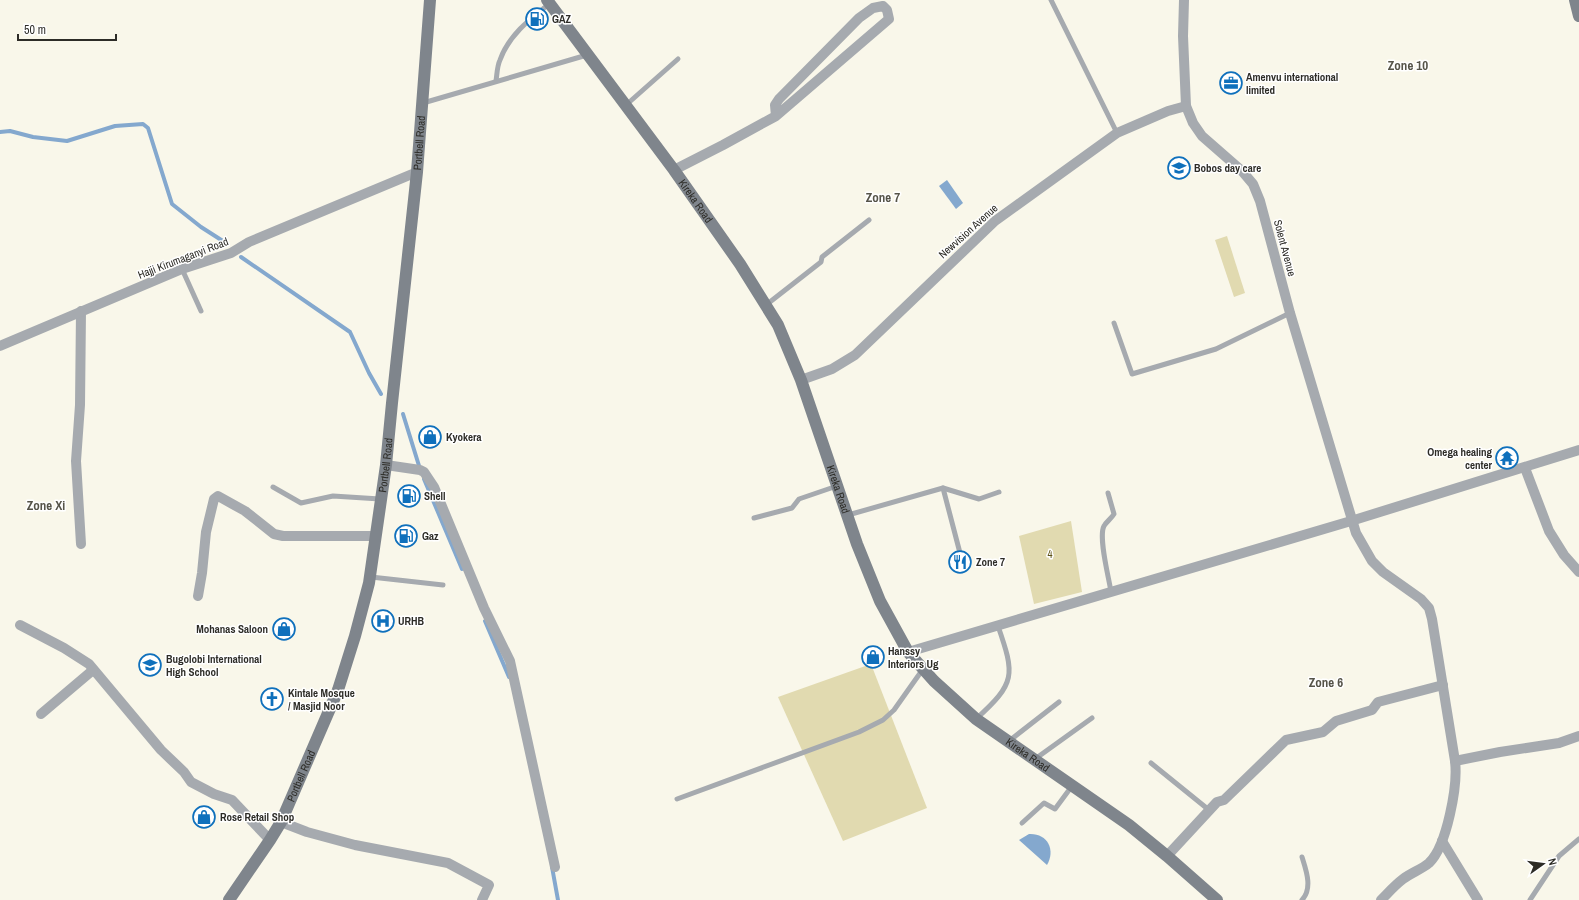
<svg xmlns="http://www.w3.org/2000/svg" width="1579" height="900" viewBox="0 0 1579 900" font-family="'Archivo Narrow',sans-serif">
  <style>
    .green { fill: #e1dab0 }
    .water { fill: #84a8ce }
    .lines { fill: none; stroke-linecap: round; stroke-linejoin: round }
    .stream { stroke: #84a8ce; stroke-width: 4 }
    .lane { stroke: #a6aaaf; stroke-width: 5 }
    .street { stroke: #a6aaaf; stroke-width: 10 }
    .secondary { stroke: #7f858c; stroke-width: 12 }
    .labels { text-anchor: middle; stroke-width: 3; stroke-linejoin: round; paint-order: stroke }
    .poi-label { font-size: 11px; font-weight: bold; fill: #2d2c27; stroke: #fff; text-anchor: start }
    .street-label { font-size: 11px; fill: #2d2c27; stroke: #fff }
    .park-label { font-size: 11px; fill: #5c5216; stroke: #fff }
    .quarter-label { font-size: 13px; font-weight: bold; fill: #565449; stroke: #fff }
  </style>
  <rect width="100%" height="100%" fill="#f9f7ea"/>
  <g class="green">
    <path d="M 1227,236 L 1245,293 L 1234,297 L 1215,240 Z"/>
    <path d="M 1071,521 L 1082,592 L 1034,604 L 1019,536 Z"/>
    <path d="M 871,664 L 927,808 L 843,841 L 778,697 Z"/>
  </g>
  <g class="water">
    <path d="M 947,180 L 963,203 L 956,209 L 939,186 Z"/>
    <path d="M 1029,834 C 1047,833 1056,849 1047,865 L 1019,840 Z"/>
  </g>
  <g class="lines">
    <g class="stream">
      <path d="M 0,132 L 10,131 L 33,137 L 67,141 L 115,126 L 143,124 L 148,128 L 172,204 L 201,227 L 226,243"/>
      <path d="M 241,257 L 350,332 L 369,373 L 381,394"/>
      <path d="M 403,414 L 420,469"/>
      <path d="M 424,479 L 462,569"/>
      <path d="M 485,621 L 509,677"/>
      <path d="M 552,867 L 558,900"/>
    </g>
    <g class="lane">
      <path d="M 1051,0 L 1117,133"/>
      <path d="M 496,81 C 497,75 497,66 500,60 C 509,35 530,19 549,4"/>
      <path d="M 423,103 L 587,55"/>
      <path d="M 626,105 L 678,59"/>
      <path d="M 182,269 L 201,311"/>
      <path d="M 766,305 L 821,262 L 822,257 L 869,220"/>
      <path d="M 1114,323 L 1132,374 L 1216,349 L 1290,313"/>
      <path d="M 273,487 L 301,503 L 333,496 L 380,499"/>
      <path d="M 943,488 L 979,499 L 999,492"/>
      <path d="M 1108,493 L 1114,514 C 1111,519 1106,522 1104,526 C 1098,537 1109,578 1111,592"/>
      <path d="M 848,515 L 943,488 L 960,553"/>
      <path d="M 754,518 L 792,508 L 799,499 L 837,486"/>
      <path d="M 371,577 L 443,585"/>
      <path d="M 976,719 C 1016,683 1015,675 998,626"/>
      <path d="M 1009,741 L 1059,702"/>
      <path d="M 1035,759 L 1092,718"/>
      <path d="M 1151,763 L 1209,810"/>
      <path d="M 677,799 L 859,732 L 883,720 L 894,710 L 923,669"/>
      <path d="M 1022,823 L 1044,803 L 1055,809 L 1072,786"/>
      <path d="M 1302,857 C 1306,870 1313,888 1302,900"/>
      <path d="M 1530,900 L 1559,856 L 1579,839"/>
    </g>
    <g class="street">
      <path d="M 1184,0 L 1183,36 L 1186,106 L 1193,123 L 1202,136 L 1242,171 L 1253,184 L 1260,201 L 1290,313 L 1356,533 L 1372,561 L 1383,572 L 1421,599 L 1429,608 L 1432,619 L 1455,761 C 1458,785 1447,846 1429,863 C 1422,869 1411,873 1403,879 C 1395,885 1388,893 1381,900"/>
      <path d="M 674,170 L 723,145 L 776,116 L 889,19 L 887,10 L 883,6 L 873,8 L 859,18 L 779,99 L 775,105 L 776,116"/>
      <path d="M 81,311 L 80,405 L 76,461 L 81,544"/>
      <path d="M 0,346 L 182,269 L 231,253 L 249,242 L 417,172"/>
      <path d="M 801,380 L 832,369 L 855,355 L 995,221 L 1117,133 L 1168,111 L 1186,106"/>
      <path d="M 386,465 L 420,470 L 424,472 L 434,487 L 484,608 L 510,661 L 555,867"/>
      <path d="M 1525,468 L 1549,531 L 1564,555 L 1579,572"/>
      <path d="M 198,596 L 202,573 L 206,532 L 214,499 L 218,496 L 245,511 L 274,534 L 283,536 L 376,536"/>
      <path d="M 20,625 L 64,648 L 89,664 L 161,750 L 184,772 L 191,782 L 214,794 L 232,800 L 270,840"/>
      <path d="M 908,652 L 1351,521 L 1579,450"/>
      <path d="M 41,714 L 93,670"/>
      <path d="M 1455,761 L 1500,752 L 1559,743 L 1579,736"/>
      <path d="M 281,822 L 307,832 L 355,845 L 448,863 L 489,885 L 482,900"/>
      <path d="M 1442,841 L 1478,900"/>
      <path d="M 1167,856 L 1217,802 L 1224,800 L 1286,740 L 1323,732 L 1336,721 L 1372,710 L 1378,702 L 1443,685"/>
    </g>
    <g class="secondary">
      <path id="s1" d="M 547,0 L 674,170 L 740,264 L 778,325 L 801,380 L 857,544 L 880,601 L 908,652 L 934,681 L 976,719 L 1129,825 L 1167,856 L 1217,900"/>
      <path d="M 1575,0 L 1579,16"/>
      <path id="s2" d="M 229,900 L 270,840 L 281,822 L 338,690 L 355,636 L 369,583 L 386,465 L 392,403 L 417,172 L 430,0"/>
    </g>
  </g>
  <defs>
    <g id="fuel-ring" transform="scale(1.15)"><circle r="9.5" fill="#fff" stroke="#0f70bc" stroke-width="1.5"/><path d="M-5.5-6h7V0h2V4h1.3V-2.5L3-4.5l.8-.8L6-3V5H2.5V1h-1V6h-7ZM-4.2-4.7v3.2H.2V-4.7Z" fill="#0f70bc"/></g>
    <g id="office-ring" transform="scale(1.15)"><circle r="9.5" fill="#fff" stroke="#0f70bc" stroke-width="1.5"/><path d="M-6-3h4V-5.5h4V-3h4V5H-6ZM-1-4.5V-3h2v-1.5ZM-6 0V1H6V0Z" fill="#0f70bc"/></g>
    <g id="school-ring" transform="scale(1.15)"><circle r="9.5" fill="#fff" stroke="#0f70bc" stroke-width="1.5"/><path d="M0-5L7-2L0 1L-7-2ZM-4 1L0 2.5L4 1V4Q0 6-4 4Z" fill="#0f70bc"/></g>
    <g id="shop-ring" transform="scale(1.15)"><circle r="9.5" fill="#fff" stroke="#0f70bc" stroke-width="1.5"/><path d="M-5-2.5h2.3a2.7 3.5 0 0 1 5.4 0H5L5.5 6h-11ZM-1.5-2.5h3a1.5 2.3 0 0 0-3 0Z" fill="#0f70bc"/></g>
    <g id="temple-ring" transform="scale(1.15)"><circle r="9.5" fill="#fff" stroke="#0f70bc" stroke-width="1.5"/><path d="M0-6L5-2H3V0L6.5 2.5H4V6H1.5V3h-3V6H-4V2.5H-6.5L-3 0V-2H-5Z" fill="#0f70bc"/></g>
    <g id="restaurant-ring" transform="scale(1.15)"><circle r="9.5" fill="#fff" stroke="#0f70bc" stroke-width="1.5"/><path d="M-5-6h1v4h1v-4h1v4h1v-4h1v5L-1.5 .5V6h-2V.5L-5-1ZM5-6V6H3V1.5H1.5Q1.5-4 5-6Z" fill="#0f70bc"/></g>
    <g id="hospital-ring" transform="scale(1.15)"><circle r="9.5" fill="#fff" stroke="#0f70bc" stroke-width="1.5"/><path d="M-5-5h3v3.5h4V-5h3V5h-3V1.5h-4V5h-3Z" fill="#0f70bc"/></g>
    <g id="church-ring" transform="scale(1.15)"><circle r="9.5" fill="#fff" stroke="#0f70bc" stroke-width="1.5"/><path d="M-1.2-6h2.4v3.5h3.3v2.4h-3.3V6h-2.4V-.1h-3.3v-2.4h3.3Z" fill="#0f70bc"/></g>
  </defs>
  <g fill-rule="evenodd">
    <use href="#fuel-ring" x="537" y="19"/>
    <use href="#office-ring" x="1231" y="83"/>
    <use href="#school-ring" x="1179" y="168"/>
    <use href="#shop-ring" x="430" y="437"/>
    <use href="#temple-ring" x="1507" y="458"/>
    <use href="#fuel-ring" x="409" y="496"/>
    <use href="#fuel-ring" x="406" y="536"/>
    <use href="#restaurant-ring" x="960" y="562"/>
    <use href="#hospital-ring" x="383" y="621"/>
    <use href="#shop-ring" x="284" y="629"/>
    <use href="#shop-ring" x="873" y="657"/>
    <use href="#school-ring" x="150" y="665"/>
    <use href="#church-ring" x="272" y="699"/>
    <use href="#shop-ring" x="204" y="817"/>
  </g>
  <g class="labels">
    <g class="poi-label">
      <text x="552" y="23">GAZ</text>
      <text x="1246" y="81">Amenvu international<tspan x="1246" dy="13">limited</tspan></text>
      <text x="1194" y="172">Bobos day care</text>
      <text x="446" y="441">Kyokera</text>
      <text x="1492" y="456" text-anchor="end">Omega healing<tspan x="1492" dy="13">center</tspan></text>
      <text x="424" y="500">Shell</text>
      <text x="422" y="540">Gaz</text>
      <text x="976" y="566">Zone 7</text>
      <text x="398" y="625">URHB</text>
      <text x="268" y="633" text-anchor="end">Mohanas Saloon</text>
      <text x="888" y="655">Hanssy<tspan x="888" dy="13">Interiors Ug</tspan></text>
      <text x="166" y="663">Bugolobi International<tspan x="166" dy="13">High School</tspan></text>
      <text x="288" y="697">Kintale Mosque<tspan x="288" dy="13">/ Masjid Noor</tspan></text>
      <text x="220" y="821">Rose Retail Shop</text>
    </g>
    <g class="street-label">
      <text dy="4" stroke="none"><textPath href="#s2" startOffset="792">Portbell Road</textPath></text>
      <text dy="4" stroke="none"><textPath href="#s1" startOffset="250">Kireka Road</textPath></text>
      <text transform="translate(968 231) rotate(-42)" y="4">Newvision Avenue</text>
      <text transform="translate(1285 248) rotate(75)" y="4">Solent Avenue</text>
      <text transform="translate(183 258) rotate(-21)" y="4">Hajji Kirumaganyi Road</text>
      <text dy="4" stroke="none"><textPath href="#s2" startOffset="468">Portbell Road</textPath></text>
      <text dy="4" stroke="none"><textPath href="#s1" startOffset="574">Kireka Road</textPath></text>
      <text dy="4" stroke="none"><textPath href="#s1" startOffset="910">Kireka Road</textPath></text>
      <text dy="4" stroke="none"><textPath href="#s2" startOffset="144">Portbell Road</textPath></text>
    </g>
    <g class="park-label">
      <text x="1050" y="558">4</text>
    </g>
    <g class="quarter-label">
      <text x="1408" y="70">Zone 10</text>
      <text x="883" y="202">Zone 7</text>
      <text x="46" y="510">Zone Xi</text>
      <text x="1326" y="687">Zone 6</text>
    </g>
  </g>
  <g transform="translate(1543 864) rotate(76)" stroke="#ffffff" stroke-width="3" paint-order="stroke">
  <path d="M0-3L7 15L0 10L-7 15Z" fill="#2d2c27"/>
  <text y="-6" font-size="11" font-weight="bold" text-anchor="middle" fill="#2d2c27">N</text>
  </g>
  <path d="M18 34v6h98v-6" fill="none" stroke="#2d2c27" stroke-width="2"/>
  <text x="24" y="34" font-size="12" fill="#2d2c27" stroke="#ffffff" stroke-width="3" paint-order="stroke">50 m</text>
</svg>
